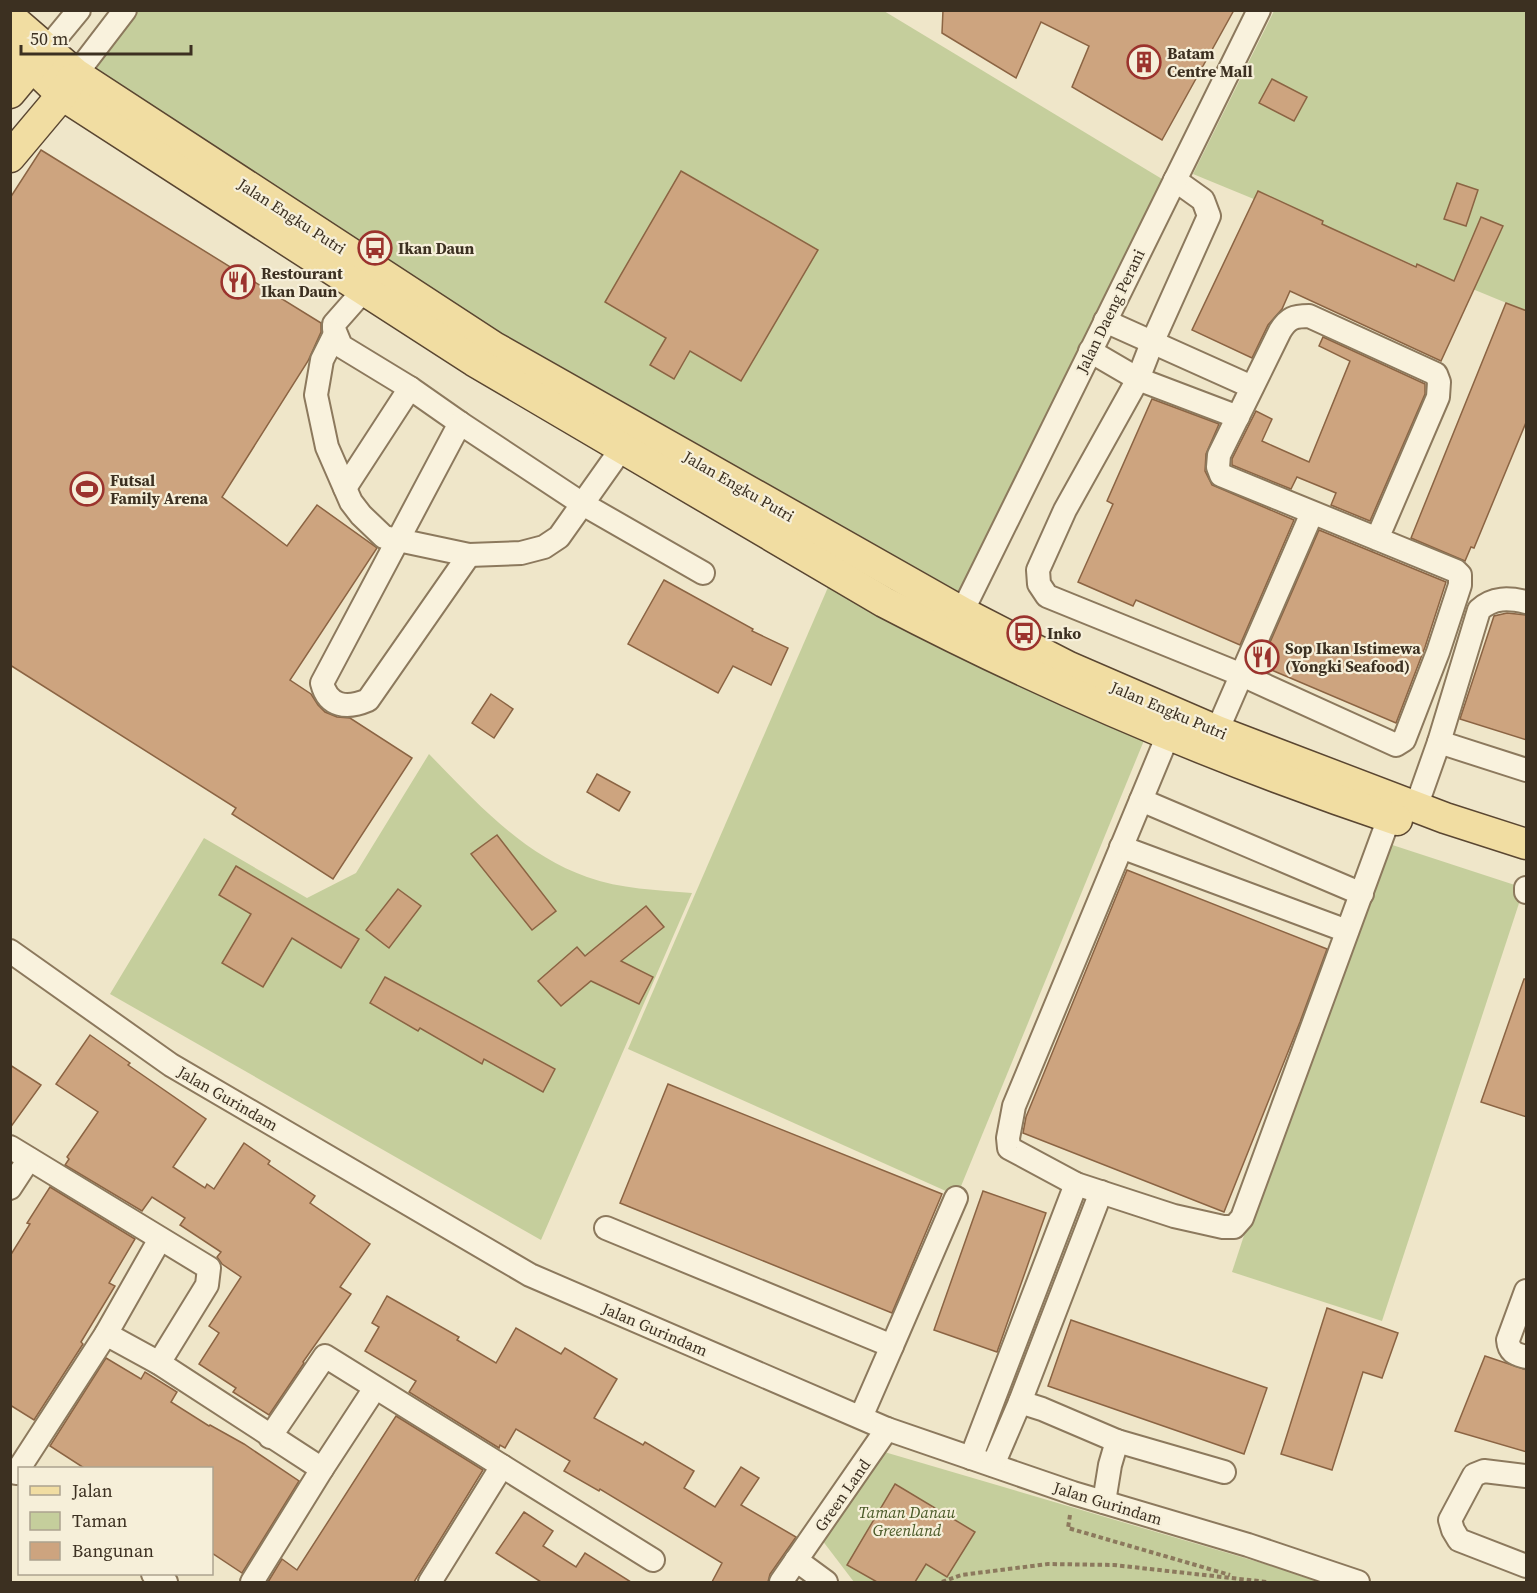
<svg xmlns="http://www.w3.org/2000/svg" width="1537" height="1593" viewBox="0 0 1537 1593" font-family="'Source Serif 4',serif">
  <style>
    .green { fill: #c5ce9c }
    .building { fill: #cda47f; stroke: #8b6443; stroke-width: 1.5 }
    .lines { fill: none; stroke-linecap: round; stroke-linejoin: round }
    .minor-casing { stroke: #8c795d; stroke-width: 26 }
    .major-casing { stroke: #5a4631; stroke-width: 33 }
    .path { stroke: #8c795d; stroke-width: 4; stroke-dasharray: 4.5 3; stroke-linecap: butt }
    .minor { stroke: #f9f2dd; stroke-width: 22 }
    .major { stroke: #f1dda2; stroke-width: 30 }
    .labels { text-anchor: middle; stroke-width: 4.5; stroke-linejoin: round; paint-order: stroke }
    .poi-label { font-size: 16px; font-weight: bold; fill: #3c3021; stroke: #f6efd9; text-anchor: start }
    .street-label { font-size: 16px; fill: #3c3021; stroke: #f6efd9 }
    .park-label { font-size: 16px; font-style: italic; fill: #495927; stroke: #f6efd9 }
  </style>
  <rect width="100%" height="100%" fill="#efe6c9"/>
  <g class="green">
    <path d="M 137,11 L 884,11 L 1167,182 L 956,598 L 495,339 L 87,69 Z"/>
    <path d="M 1274,11 L 1526,11 L 1526,311 L 1193,174 Z"/>
    <path d="M 829,585 L 1145,738 L 957,1196 L 628,1049 Z"/>
    <path d="M 429,754 C 475,801 523,855 587,877 C 620,889 658,890 692,893 L 541,1240 L 110,994 L 204,838 L 307,898 L 356,873 Z"/>
    <path d="M 1374,839 L 1524,888 L 1382,1321 L 1232,1272 Z"/>
    <path d="M 881,1451 L 1326,1582 L 854,1582 L 822,1540 Z"/>
  </g>
  <g class="building">
    <path d="M 943,10 L 1234,10 L 1162,140 L 1072,87 L 1089,46 L 1041,22 L 1016,78 L 942,33 Z"/>
    <path d="M 1272,79 L 1307,97 L 1294,121 L 1259,103 Z"/>
    <path d="M 41,150 L 321,323 L 321,332 L 308,361 L 222,497 L 287,546 L 317,505 L 377,548 L 290,680 L 311,694 L 318,705 L 325,712 L 337,717 L 350,718 L 412,758 L 333,879 L 232,814 L 236,808 L 10,665 L 10,198 Z"/>
    <path d="M 681,171 L 818,250 L 741,381 L 690,351 L 674,379 L 650,365 L 666,338 L 605,302 Z"/>
    <path d="M 1457,183 L 1478,190 L 1466,226 L 1444,219 Z"/>
    <path d="M 1258,191 L 1323,221 L 1322,224 L 1416,267 L 1417,264 L 1454,281 L 1481,217 L 1503,226 L 1441,361 L 1290,291 L 1282,309 L 1268,325 L 1252,358 L 1192,330 Z"/>
    <path d="M 1506,303 L 1527,311 L 1527,420 L 1474,548 L 1471,547 L 1465,561 L 1411,538 Z"/>
    <path d="M 1323,337 L 1425,384 L 1425,394 L 1370,521 L 1331,505 L 1336,493 L 1297,477 L 1291,489 L 1232,465 L 1232,459 L 1256,411 L 1272,419 L 1262,441 L 1309,462 L 1350,361 L 1319,346 Z"/>
    <path d="M 1152,399 L 1219,424 L 1206,454 L 1205,471 L 1212,485 L 1294,520 L 1240,645 L 1136,600 L 1133,606 L 1078,582 L 1113,504 L 1107,501 Z"/>
    <path d="M 1319,530 L 1446,582 L 1425,647 L 1396,723 L 1262,666 L 1266,657 L 1264,656 Z"/>
    <path d="M 664,580 L 753,629 L 752,631 L 788,648 L 771,685 L 733,666 L 718,693 L 628,644 Z"/>
    <path d="M 1507,613 L 1527,615 L 1527,740 L 1460,719 L 1494,616 Z"/>
    <path d="M 491,694 L 513,709 L 494,738 L 472,723 Z"/>
    <path d="M 597,774 L 630,792 L 619,811 L 587,792 Z"/>
    <path d="M 497,835 L 556,911 L 532,930 L 471,854 Z"/>
    <path d="M 236,866 L 359,939 L 341,968 L 292,938 L 263,987 L 222,963 L 251,914 L 219,895 Z"/>
    <path d="M 1127,870 L 1327,949 L 1300,1022 L 1224,1212 L 1023,1133 L 1026,1117 Z"/>
    <path d="M 398,889 L 421,906 L 389,948 L 366,930 Z"/>
    <path d="M 646,906 L 664,927 L 621,961 L 653,977 L 639,1004 L 591,981 L 561,1006 L 538,981 L 577,947 L 585,956 Z"/>
    <path d="M 385,977 L 555,1069 L 543,1092 L 484,1059 L 482,1064 L 420,1028 L 418,1031 L 370,1003 Z"/>
    <path d="M 1524,979 L 1527,979 L 1527,1117 L 1481,1102 Z"/>
    <path d="M 90,1035 L 130,1063 L 128,1065 L 206,1119 L 173,1167 L 205,1188 L 207,1184 L 214,1189 L 244,1143 L 270,1161 L 268,1164 L 315,1196 L 310,1203 L 370,1244 L 340,1287 L 351,1294 L 303,1362 L 304,1363 L 269,1415 L 233,1392 L 236,1388 L 199,1364 L 219,1333 L 209,1326 L 241,1277 L 222,1264 L 217,1257 L 221,1252 L 180,1225 L 185,1218 L 152,1197 L 142,1211 L 65,1165 L 69,1159 L 67,1157 L 98,1112 L 56,1084 Z"/>
    <path d="M 10,1065 L 41,1085 L 10,1128 Z"/>
    <path d="M 668,1084 L 942,1194 L 892,1313 L 620,1203 Z"/>
    <path d="M 50,1187 L 135,1239 L 109,1283 L 115,1286 L 81,1342 L 83,1344 L 34,1420 L 10,1405 L 10,1256 L 30,1224 L 27,1223 Z"/>
    <path d="M 983,1191 L 1046,1213 L 997,1352 L 934,1330 Z"/>
    <path d="M 387,1296 L 459,1337 L 457,1340 L 496,1363 L 516,1328 L 561,1354 L 565,1348 L 617,1379 L 594,1418 L 643,1445 L 645,1442 L 694,1471 L 684,1488 L 715,1507 L 741,1467 L 759,1478 L 741,1505 L 796,1537 L 770,1574 L 768,1582 L 712,1582 L 722,1563 L 600,1489 L 599,1491 L 564,1471 L 570,1461 L 516,1429 L 505,1448 L 500,1445 L 499,1448 L 409,1392 L 416,1381 L 365,1351 L 379,1327 L 372,1323 Z"/>
    <path d="M 1327,1308 L 1398,1333 L 1382,1378 L 1363,1372 L 1332,1470 L 1281,1454 Z"/>
    <path d="M 1071,1320 L 1267,1388 L 1244,1454 L 1048,1386 Z"/>
    <path d="M 1485,1356 L 1527,1370 L 1527,1452 L 1455,1431 Z"/>
    <path d="M 106,1358 L 141,1379 L 145,1372 L 177,1392 L 171,1402 L 209,1426 L 210,1425 L 244,1444 L 299,1481 L 242,1573 L 212,1553 L 212,1468 L 84,1468 L 50,1446 Z"/>
    <path d="M 396,1416 L 483,1470 L 414,1582 L 268,1582 L 282,1559 L 297,1570 Z"/>
    <path d="M 895,1484 L 975,1532 L 947,1577 L 926,1564 L 915,1582 L 877,1582 L 847,1565 Z"/>
    <path d="M 524,1512 L 553,1531 L 543,1546 L 576,1567 L 585,1553 L 631,1582 L 541,1582 L 496,1553 Z"/>
  </g>
  <g class="lines">
    <g class="minor-casing">
      <g id="minor">
        <path d="M 46,50 L 79,10"/>
        <path d="M 76,74 L 125,10"/>
        <path d="M 1175,180 L 1203,200 L 1209,216 L 1152,343 L 1138,379 L 1065,510 L 1038,570 L 1039,584 L 1047,596 L 1242,675 L 1396,745 L 1404,740 L 1438,652 L 1460,585 L 1460,575 L 1456,571 C 1377,539 1299,507 1221,475 L 1218,467 L 1219,455 L 1280,331 C 1288,318 1294,316 1309,316 L 1436,374 L 1439,382 L 1438,397 L 1377,539"/>
        <path d="M 364,290 L 334,324 L 334,329 L 341,346 L 410,388"/>
        <path d="M 1105,321 L 1252,387"/>
        <path d="M 335,334 L 322,360 L 316,395 L 327,447 L 351,502 L 361,515 L 384,537 L 469,555 L 521,553 L 544,547 L 559,537 L 622,448"/>
        <path d="M 1090,351 L 1138,379 L 1238,417"/>
        <path d="M 345,488 L 410,388 L 460,423"/>
        <path d="M 469,555 L 368,700 C 347,709 328,707 322,683 L 460,423 L 581,503 L 703,573"/>
        <path d="M 962,612 L 1259,10"/>
        <path d="M 1217,731 L 1312,513"/>
        <path d="M 1168,735 L 1014,1106 L 1008,1138 L 1009,1148 L 1076,1184 L 1174,1216 L 1223,1227 L 1234,1227 L 1242,1218 L 1389,818"/>
        <path d="M 1439,742 L 1526,770"/>
        <path d="M 1141,800 L 1362,894"/>
        <path d="M 1416,807 L 1439,742 L 1479,610 C 1493,597 1509,598 1526,602"/>
        <path d="M 1121,847 L 1347,931"/>
        <path d="M 1526,888 L 1526,892"/>
        <path d="M 10,951 L 171,1065 L 530,1275 L 887,1429 L 1073,1493 L 1248,1545 L 1358,1582"/>
        <path d="M 10,1147 L 209,1268 L 207,1285 L 159,1363"/>
        <path d="M 10,1188 L 29,1159"/>
        <path d="M 606,1228 L 892,1346 L 861,1417"/>
        <path d="M 1526,1291 L 1508,1340 C 1509,1353 1516,1354 1526,1357"/>
        <path d="M 106,1334 L 159,1363 L 322,1469 L 252,1582"/>
        <path d="M 892,1346 L 956,1198"/>
        <path d="M 1020,1402 L 1042,1409 L 1117,1441 L 1224,1472"/>
        <path d="M 270,1437 L 325,1356 L 653,1560"/>
        <path d="M 971,1458 L 1076,1184"/>
        <path d="M 993,1465 L 1020,1402 L 1101,1192"/>
        <path d="M 322,1469 L 375,1388"/>
        <path d="M 16,1473 L 106,1334 L 160,1239"/>
        <path d="M 1526,1476 L 1484,1471 L 1474,1475 L 1450,1520 L 1453,1530 L 1459,1540 L 1526,1566"/>
        <path d="M 1104,1502 L 1110,1465 L 1117,1441"/>
        <path d="M 796,1560 L 826,1582"/>
        <path d="M 153,1574 L 166,1582"/>
        <path d="M 430,1582 L 502,1466"/>
        <path d="M 781,1582 L 887,1429"/>
      </g>
    </g>
    <g class="major-casing">
      <g id="major">
        <path d="M 10,17 L 76,74 L 494,347 L 962,612 L 1069,667 L 1217,731 L 1445,818 L 1526,844"/>
        <path d="M 10,45 L 62,95 L 474,361 L 884,602 C 1049,688 1221,761 1397,820"/>
        <path d="M 10,93 L 45,51"/>
        <path d="M 10,157 L 62,95 L 72,79"/>
      </g>
    </g>
    <g class="path">
      <path d="M 1070,1515 L 1068,1528 L 1230,1575"/>
      <path d="M 942,1582 L 961,1575 L 1048,1564 L 1114,1565 L 1267,1582"/>
    </g>
    <use href="#minor" class="minor"/>
    <use href="#major" class="major"/>
  </g>
  <defs>
    <g id="building-ring" transform="scale(1.725)"><circle r="9.5" fill="#f6efd9" stroke="#9b332d" stroke-width="1.5"/><path d="M-4-6H4V6H1V3H-1V6H-4ZM-2.5-4.3h1.7v1.8h-1.7ZM.8-4.3h1.7v1.8H.8ZM-2.5-1h1.7V.8h-1.7ZM.8-1h1.7V.8H.8Z" fill="#9b332d"/></g>
    <g id="bus-ring" transform="scale(1.725)"><circle r="9.5" fill="#f6efd9" stroke="#9b332d" stroke-width="1.5"/><path d="M-5-6H5V4H4V6H2V4H-2V6H-4V4H-5ZM-3.5-4V0h7V-4ZM-3.5 1.2v1.5H-2V1.2ZM2 1.2v1.5H3.5V1.2Z" fill="#9b332d"/></g>
    <g id="restaurant-ring" transform="scale(1.725)"><circle r="9.5" fill="#f6efd9" stroke="#9b332d" stroke-width="1.5"/><path d="M-5-6h1v4h1v-4h1v4h1v-4h1v5L-1.5 .5V6h-2V.5L-5-1ZM5-6V6H3V1.5H1.5Q1.5-4 5-6Z" fill="#9b332d"/></g>
    <g id="stadium-ring" transform="scale(1.725)"><circle r="9.5" fill="#f6efd9" stroke="#9b332d" stroke-width="1.5"/><path d="M0-5a6.5 5 0 1 0 0 10a6.5 5 0 1 0 0-10ZM-3.5-1.8h7v3.6h-7Z" fill="#9b332d"/></g>
  </defs>
  <g fill-rule="evenodd">
    <use href="#building-ring" x="1144" y="62"/>
    <use href="#bus-ring" x="375" y="248"/>
    <use href="#restaurant-ring" x="238" y="282"/>
    <use href="#stadium-ring" x="87" y="489"/>
    <use href="#bus-ring" x="1024" y="633"/>
    <use href="#restaurant-ring" x="1262" y="657"/>
  </g>
  <g class="labels">
    <g class="poi-label">
      <text x="1167" y="59">Batam<tspan x="1167" dy="18">Centre Mall</tspan></text>
      <text x="398" y="254">Ikan Daun</text>
      <text x="261" y="279">Restourant<tspan x="261" dy="18">Ikan Daun</tspan></text>
      <text x="110" y="486">Futsal<tspan x="110" dy="18">Family Arena</tspan></text>
      <text x="1047" y="639">Inko</text>
      <text x="1285" y="654">Sop Ikan Istimewa<tspan x="1285" dy="18">(Yongki Seafood)</tspan></text>
    </g>
    <g class="street-label">
      <text transform="translate(292 216) rotate(33)" y="6">Jalan Engku Putri</text>
      <text transform="translate(1110 311) rotate(-64)" y="6">Jalan Daeng Perani</text>
      <text transform="translate(739 486) rotate(30)" y="6">Jalan Engku Putri</text>
      <text transform="translate(1169 710) rotate(23)" y="6">Jalan Engku Putri</text>
      <text transform="translate(228 1098) rotate(30)" y="6">Jalan Gurindam</text>
      <text transform="translate(655 1329) rotate(23)" y="6">Jalan Gurindam</text>
      <text transform="translate(842 1495) rotate(-55)" y="6">Green Land</text>
      <text transform="translate(1108 1503) rotate(17)" y="6">Jalan Gurindam</text>
    </g>
    <g class="park-label">
      <text x="907" y="1518">Taman Danau<tspan x="907" dy="18">Greenland</tspan></text>
    </g>
  </g>
  <rect width="1537" height="1593" fill="none" stroke="#3c3021" stroke-width="24"/>
  <rect x="18" y="1467" width="195" height="108" fill="#f6efd9" stroke="#aca38f" stroke-width="1.5"/>
  <rect x="30" y="1486" width="30" height="9" fill="#f1dda2" stroke="#aca38f" stroke-width="1.5"/>
  <text x="72" y="1497" font-size="18" fill="#3c3021">Jalan</text>
  <rect x="30" y="1512" width="30" height="18" fill="#c5ce9c" stroke="#aca38f" stroke-width="1.5"/>
  <text x="72" y="1527" font-size="18" fill="#3c3021">Taman</text>
  <rect x="30" y="1542" width="30" height="18" fill="#cda47f" stroke="#aca38f" stroke-width="1.5"/>
  <text x="72" y="1557" font-size="18" fill="#3c3021">Bangunan</text>
  <path d="M21 45v9h170v-9" fill="none" stroke="#3c3021" stroke-width="3"/>
  <text x="30" y="45" font-size="18" fill="#3c3021" stroke="#f6efd9" stroke-width="4.5" paint-order="stroke">50 m</text>
</svg>
